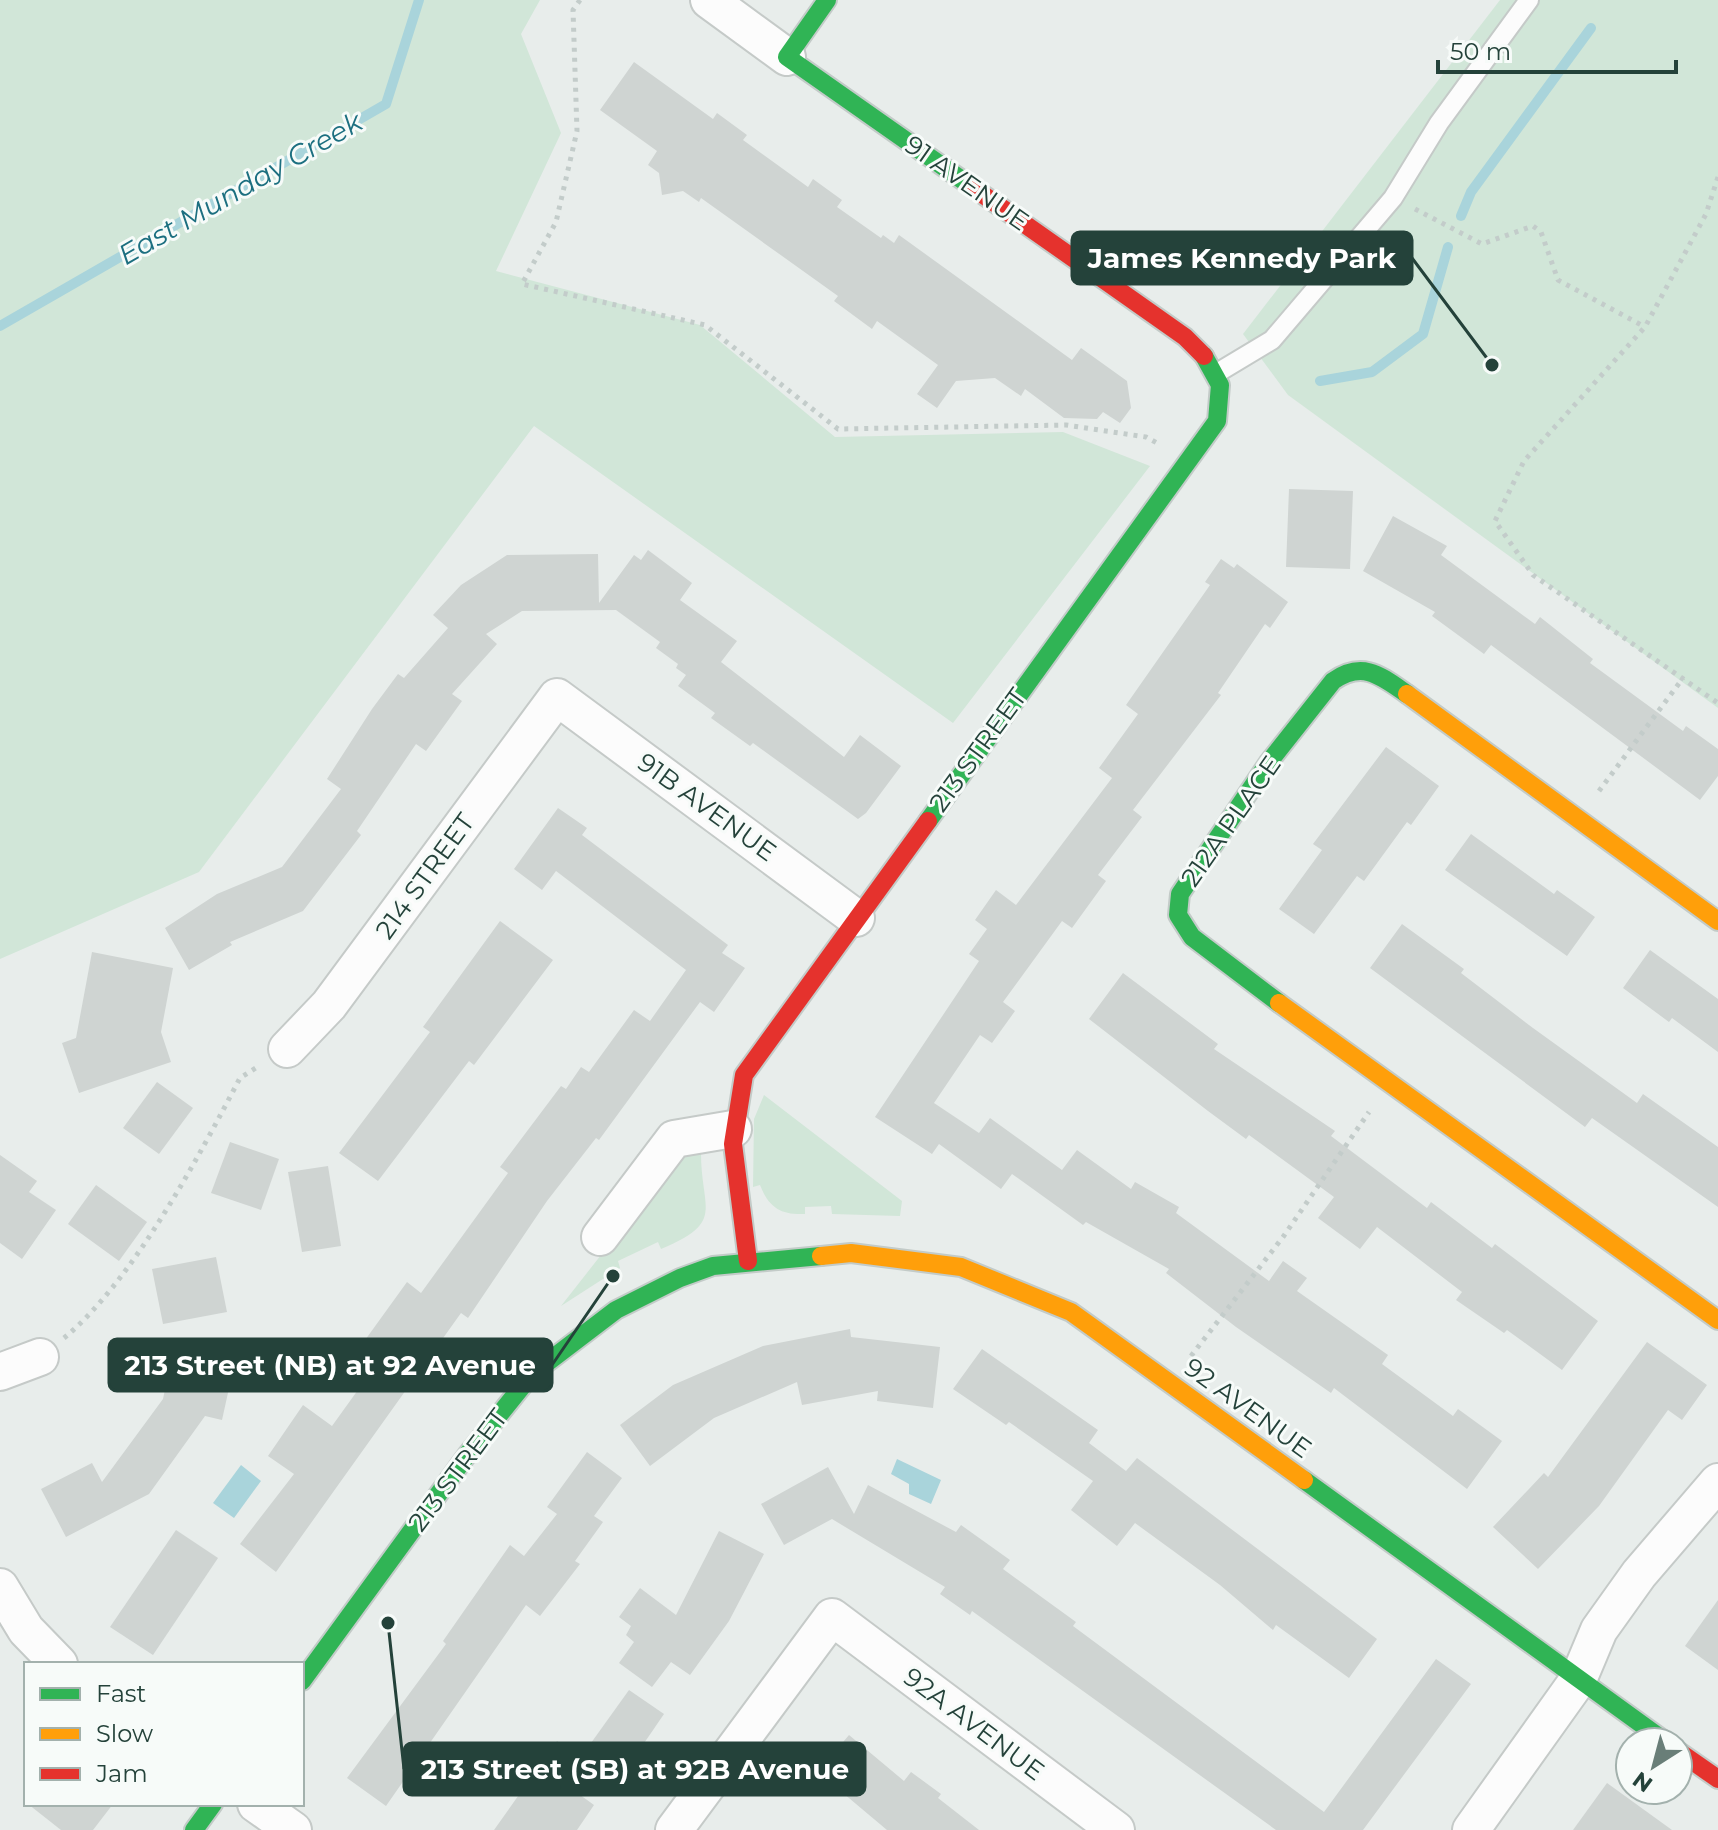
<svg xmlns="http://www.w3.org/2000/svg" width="1718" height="1830" viewBox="0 0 1718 1830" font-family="Montserrat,sans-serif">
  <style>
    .green { fill: #d1e6d8 }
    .water { fill: #a9d4db }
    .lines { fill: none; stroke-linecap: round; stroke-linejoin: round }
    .stream { stroke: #a9d4db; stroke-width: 10 }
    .building { fill: #cfd4d2 }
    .lane-casing { stroke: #c5cac8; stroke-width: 22 }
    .street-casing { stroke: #c5cac8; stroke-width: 40 }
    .fast-casing { stroke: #c3cbc8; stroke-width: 22 }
    .slow-casing { stroke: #c3cbc8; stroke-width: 22 }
    .jam-casing { stroke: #c3cbc8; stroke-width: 22 }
    .path { stroke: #c3ccca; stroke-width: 5; stroke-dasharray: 4 6; stroke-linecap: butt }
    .lane { stroke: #fcfcfc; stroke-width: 18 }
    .street { stroke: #fcfcfc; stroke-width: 36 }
    .fast { stroke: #30b455; stroke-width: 18 }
    .slow { stroke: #ff9f0a; stroke-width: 18 }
    .jam { stroke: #e5322d; stroke-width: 18 }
    .labels { text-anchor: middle; stroke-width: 6; stroke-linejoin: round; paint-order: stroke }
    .street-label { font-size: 26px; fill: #24423a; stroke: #f7fbf9 }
    .water-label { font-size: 28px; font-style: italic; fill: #1c6f80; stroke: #f7fbf9 }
    .leader { fill: none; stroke: #24423a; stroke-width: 3 }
    .callout-dot { fill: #24423a; stroke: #f7fbf9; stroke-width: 3 }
    .callout { fill: #24423a; stroke: #24423a; stroke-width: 3 }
    .callout-label { font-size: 28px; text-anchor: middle; font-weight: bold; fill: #fff }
  </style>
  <rect width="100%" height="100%" fill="#e8edeb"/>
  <g class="green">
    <path d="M 0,0 L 540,0 L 521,34 L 561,133 L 496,271 L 700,325 L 835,437 L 1063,432 L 1150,466 L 953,723 L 534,426 L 199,872 L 0,959 Z"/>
    <path d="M 1500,0 L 1718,0 L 1718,708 L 1288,395 L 1243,334 Z"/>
    <path d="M 764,1095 L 902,1201 L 900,1216 L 832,1214 L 831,1206 L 805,1207 L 805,1214 C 781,1215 769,1208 760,1185 L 753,1187 L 754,1119 Z"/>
    <path d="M 701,1153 C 701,1210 726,1222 661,1249 L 658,1242 L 618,1261 L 620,1268 L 561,1306 L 674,1162 L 686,1155 Z"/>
  </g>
  <g class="water">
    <path d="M 897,1459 L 941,1480 L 931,1504 L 909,1494 L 909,1484 L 891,1474 Z"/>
    <path d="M 241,1465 L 261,1481 L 234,1518 L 213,1503 Z"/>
  </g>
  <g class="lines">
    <g class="stream">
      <path d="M 1461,216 L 1471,192 L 1591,28"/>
      <path d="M 0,326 L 386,104 L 419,0"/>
      <path d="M 1320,381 L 1372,372 L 1423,334 L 1448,247"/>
    </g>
  </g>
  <g class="building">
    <path d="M 634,62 L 713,119 L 717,113 L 747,135 L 743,140 L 808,187 L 813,179 L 842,200 L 837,207 L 881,238 L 883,235 L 894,243 L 899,235 L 1072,360 L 1081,348 L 1127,381 L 1131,408 L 1120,423 L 1103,412 L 1097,419 L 1064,418 L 1025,389 L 1021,396 L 995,378 L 956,381 L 937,408 L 917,394 L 938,365 L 877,321 L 872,329 L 834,301 L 838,296 L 701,198 L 699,202 L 683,191 L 662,195 L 659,173 L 648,165 L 657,151 L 600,110 Z"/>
    <path d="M 1289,489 L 1353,491 L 1350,569 L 1286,567 Z"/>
    <path d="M 1393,516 L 1447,546 L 1441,555 L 1535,624 L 1540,617 L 1593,659 L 1590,663 L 1683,731 L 1686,726 L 1718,749 L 1718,776 L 1700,800 L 1491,645 L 1484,654 L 1432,616 L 1435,612 L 1363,571 Z"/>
    <path d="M 648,550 L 692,583 L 680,600 L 737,641 L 721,662 L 844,757 L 860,735 L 901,766 L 866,813 L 858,819 L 753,743 L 750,746 L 711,718 L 715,713 L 678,686 L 686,675 L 676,668 L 678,664 L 656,648 L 660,642 L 616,610 L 522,611 L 486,634 L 497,644 L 452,694 L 462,701 L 426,751 L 416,744 L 357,831 L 361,835 L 303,911 L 230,942 L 232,945 L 189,970 L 165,928 L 217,894 L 282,867 L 341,789 L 327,779 L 372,709 L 398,674 L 404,678 L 448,628 L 433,615 L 461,585 L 507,555 L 598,554 L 599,603 L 634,555 L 641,560 Z"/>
    <path d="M 1221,559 L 1234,568 L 1237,564 L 1288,602 L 1270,628 L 1265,624 L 1218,693 L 1221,695 L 1133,810 L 1142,817 L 1098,875 L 1106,881 L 1072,928 L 1062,921 L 1003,1002 L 1015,1011 L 992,1043 L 980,1035 L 934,1103 L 979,1133 L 990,1118 L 1062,1170 L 1077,1150 L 1131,1189 L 1135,1182 L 1179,1207 L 1176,1213 L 1269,1281 L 1283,1261 L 1307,1278 L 1297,1291 L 1388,1355 L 1382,1364 L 1453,1416 L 1458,1409 L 1502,1441 L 1467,1489 L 1334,1388 L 1331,1393 L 1236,1327 L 1166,1273 L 1169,1269 L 1086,1222 L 1083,1225 L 1012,1174 L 1001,1189 L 939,1144 L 932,1154 L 875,1117 L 979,961 L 969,954 L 987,929 L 975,920 L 996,890 L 1016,905 L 1112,778 L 1099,768 L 1138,714 L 1126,705 L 1210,585 L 1205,582 Z"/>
    <path d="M 1386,747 L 1439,786 L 1411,825 L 1407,822 L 1364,881 L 1357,876 L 1314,934 L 1279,909 L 1322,850 L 1313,844 Z"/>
    <path d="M 558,808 L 587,828 L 582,835 L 728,945 L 722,953 L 745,968 L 714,1012 L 700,1002 L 599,1140 L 596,1138 L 547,1201 L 468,1318 L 461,1313 L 276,1572 L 240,1544 L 294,1474 L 268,1456 L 303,1405 L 332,1426 L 373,1369 L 355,1354 L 407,1282 L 421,1293 L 508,1173 L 500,1167 L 561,1086 L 566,1089 L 581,1067 L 589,1072 L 634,1010 L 650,1021 L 686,970 L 556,871 L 542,890 L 514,869 Z"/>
    <path d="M 1471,834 L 1554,894 L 1557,890 L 1595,917 L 1567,956 L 1445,870 Z"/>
    <path d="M 500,921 L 553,960 L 474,1065 L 469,1061 L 378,1181 L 339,1153 L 430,1032 L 423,1027 Z"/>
    <path d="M 1402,924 L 1464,969 L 1461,973 L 1533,1028 L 1637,1103 L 1643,1094 L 1718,1147 L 1718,1207 L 1592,1118 L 1585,1127 L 1370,968 Z"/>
    <path d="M 1650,950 L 1718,999 L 1718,1052 L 1672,1018 L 1669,1022 L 1623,988 Z"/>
    <path d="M 92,952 L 173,968 L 161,1032 L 171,1062 L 79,1093 L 62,1043 L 76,1038 Z"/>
    <path d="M 1123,973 L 1218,1044 L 1214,1049 L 1335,1131 L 1331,1136 L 1427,1208 L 1431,1202 L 1492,1248 L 1495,1244 L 1598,1321 L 1562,1370 L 1507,1330 L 1504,1333 L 1456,1300 L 1462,1292 L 1377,1227 L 1360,1249 L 1318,1218 L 1334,1197 L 1249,1135 L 1246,1139 L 1208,1111 L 1089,1019 Z"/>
    <path d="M 157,1082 L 193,1108 L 159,1154 L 123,1128 Z"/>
    <path d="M 230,1142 L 279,1159 L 261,1210 L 211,1193 Z"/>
    <path d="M 0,1155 L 37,1181 L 29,1192 L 56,1210 L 22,1259 L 0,1243 Z"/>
    <path d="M 328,1166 L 341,1246 L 302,1252 L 288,1172 Z"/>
    <path d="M 96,1185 L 147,1222 L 119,1261 L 68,1224 Z"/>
    <path d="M 216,1257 L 227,1312 L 163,1324 L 152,1269 Z"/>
    <path d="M 850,1329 L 851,1337 L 940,1347 L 933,1408 L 877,1401 L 878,1391 L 802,1405 L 797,1382 L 714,1418 L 650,1466 L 620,1425 L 673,1385 L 763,1346 Z"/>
    <path d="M 1647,1342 L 1707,1385 L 1682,1420 L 1668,1410 L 1599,1506 L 1538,1569 L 1493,1527 L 1544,1473 L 1548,1477 Z"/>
    <path d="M 982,1349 L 1098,1430 L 1089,1443 L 1126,1471 L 1137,1458 L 1377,1639 L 1349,1678 L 1276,1625 L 1273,1630 L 1220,1585 L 1135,1523 L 1117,1546 L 1071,1510 L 1093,1481 L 1009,1422 L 1006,1425 L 953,1389 Z"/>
    <path d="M 172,1356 L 233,1370 L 222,1420 L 205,1416 L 149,1494 L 66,1537 L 41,1489 L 92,1463 L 102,1482 L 163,1399 Z"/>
    <path d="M 587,1452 L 622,1478 L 594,1516 L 603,1522 L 575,1561 L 580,1564 L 540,1616 L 526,1605 L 386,1806 L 347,1778 L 446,1644 L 443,1641 L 510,1545 L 524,1556 L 557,1514 L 547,1507 Z"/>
    <path d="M 828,1467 L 854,1514 L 868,1485 L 956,1532 L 961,1525 L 1010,1560 L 1003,1569 L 1076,1622 L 1073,1626 L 1324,1812 L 1436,1659 L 1471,1684 L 1363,1830 L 1276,1830 L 972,1611 L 970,1615 L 940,1594 L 945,1587 L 832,1519 L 784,1545 L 761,1504 Z"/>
    <path d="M 176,1530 L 218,1558 L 153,1655 L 110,1627 Z"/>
    <path d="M 719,1531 L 764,1554 L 729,1621 L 690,1675 L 671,1662 L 652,1687 L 619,1663 L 634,1642 L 626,1635 L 631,1626 L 619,1617 L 640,1588 L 676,1615 Z"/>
    <path d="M 1718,1600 L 1718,1670 L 1685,1646 Z"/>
    <path d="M 629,1690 L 664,1714 L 627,1768 L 591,1743 Z"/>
    <path d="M 849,1735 L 904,1781 L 911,1772 L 941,1794 L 938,1798 L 979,1830 L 887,1830 L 818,1772 Z"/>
    <path d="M 557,1741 L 594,1767 L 576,1792 L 594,1805 L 577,1830 L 494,1830 Z"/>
    <path d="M 1607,1783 L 1672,1830 L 1573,1830 Z"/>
    <path d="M 28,1804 L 113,1804 L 93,1830 L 61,1830 Z"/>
  </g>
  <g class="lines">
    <g class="lane-casing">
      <path id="lane" d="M 1217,373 L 1272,340 L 1393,198 L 1439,123 L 1529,0"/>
    </g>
    <g class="street-casing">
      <g id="street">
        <path d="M 709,0 L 787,57"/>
        <path d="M 287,1049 L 329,1005 L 557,697 L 856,918"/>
        <path d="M 600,1237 L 674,1139 L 733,1129"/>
        <path d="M 0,1372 L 40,1357"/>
        <path d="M 0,1587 L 26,1630 L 59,1664"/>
        <path d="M 256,1804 L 293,1830"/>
        <path d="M 674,1830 L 832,1617 L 1116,1830"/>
        <path d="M 1471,1830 L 1578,1680 L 1599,1630 L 1639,1574 L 1718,1482"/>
      </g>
    </g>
    <g class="fast-casing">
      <g id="fast">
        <path d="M 827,0 L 787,57 L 975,189"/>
        <path d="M 928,821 L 1217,421 L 1220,385 L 1204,356"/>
        <path d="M 1279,1003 L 1192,937 L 1178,915 L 1180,894 L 1269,762 L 1333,681 C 1363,660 1381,676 1407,694"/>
        <path d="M 1304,1480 L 1666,1742"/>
        <path d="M 302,1681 L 467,1455 L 532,1374 L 616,1310 L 680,1278 L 713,1266 L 821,1256"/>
        <path d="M 194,1830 L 213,1804"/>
      </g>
    </g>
    <g class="slow-casing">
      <g id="slow">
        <path d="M 1407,694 L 1718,921"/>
        <path d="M 1279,1003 L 1718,1320"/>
        <path d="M 821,1256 L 851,1253 L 961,1267 L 1071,1312 L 1304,1480"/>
      </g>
    </g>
    <g class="jam-casing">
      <g id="jam">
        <path d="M 975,189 L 1185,337 L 1204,356"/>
        <path d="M 748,1261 L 733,1144 L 744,1075 L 928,821"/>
        <path d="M 1678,1751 L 1718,1779"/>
      </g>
    </g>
    <g class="path">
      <path d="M 580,0 L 573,10 L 577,131 L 556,222 L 522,284 L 705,325 L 838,429 L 1066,425 L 1146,437 L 1157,443"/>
      <path d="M 1718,177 L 1706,214 L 1645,327 L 1524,461 L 1495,521 L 1533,575 L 1718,703"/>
      <path d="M 1415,209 L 1482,244 L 1533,226 L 1541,232 L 1558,280 L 1645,327"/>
      <path d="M 1599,791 L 1683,678"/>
      <path d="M 64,1338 C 133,1281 198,1158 240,1078 L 259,1066"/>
      <path d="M 1191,1356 L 1283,1237 L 1369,1112"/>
    </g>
    <use href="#lane" class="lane"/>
    <use href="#street" class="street"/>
    <use href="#fast" class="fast"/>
    <use href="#slow" class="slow"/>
    <use href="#jam" class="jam"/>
  </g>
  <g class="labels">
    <g class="street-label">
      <text transform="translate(967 183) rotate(35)" y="9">91 AVENUE</text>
      <text transform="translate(978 750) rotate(-54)" y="9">213 STREET</text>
      <text transform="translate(707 807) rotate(36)" y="9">91B AVENUE</text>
      <text transform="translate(1231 821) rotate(-55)" y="9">212A PLACE</text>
      <text transform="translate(425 876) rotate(-54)" y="9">214 STREET</text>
      <text transform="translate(1248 1408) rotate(36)" y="9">92 AVENUE</text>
      <text transform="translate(458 1470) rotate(-53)" y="9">213 STREET</text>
      <text transform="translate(974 1724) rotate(37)" y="9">92A AVENUE</text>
    </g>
    <g class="water-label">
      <text transform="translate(240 188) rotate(-30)" y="10">East Munday Creek</text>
    </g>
  </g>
  <path class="leader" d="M1492 365L1412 258M613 1276L552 1365M388 1623L404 1769"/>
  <g class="callout-dot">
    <circle cx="1492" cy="365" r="8"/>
    <circle cx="613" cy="1276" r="8"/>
    <circle cx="388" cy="1623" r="8"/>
  </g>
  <g class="callout">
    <rect x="1072" y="232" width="340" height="52" rx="8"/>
    <rect x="109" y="1339" width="443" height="52" rx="8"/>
    <rect x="404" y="1743" width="461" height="52" rx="8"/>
  </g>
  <g class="callout-label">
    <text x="1242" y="268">James Kennedy Park</text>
    <text x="330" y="1375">213 Street (NB) at 92 Avenue</text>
    <text x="635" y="1779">213 Street (SB) at 92B Avenue</text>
  </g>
  <rect x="24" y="1662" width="280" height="144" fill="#f7fbf9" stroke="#a3b1ad" stroke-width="2"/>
  <rect x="40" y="1688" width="40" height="12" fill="#30b455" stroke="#a3b1ad" stroke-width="2"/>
  <text x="96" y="1702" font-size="24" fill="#24423a">Fast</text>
  <rect x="40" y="1728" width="40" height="12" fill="#ff9f0a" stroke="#a3b1ad" stroke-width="2"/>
  <text x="96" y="1742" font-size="24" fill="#24423a">Slow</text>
  <rect x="40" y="1768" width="40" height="12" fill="#e5322d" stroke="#a3b1ad" stroke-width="2"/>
  <text x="96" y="1782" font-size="24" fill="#24423a">Jam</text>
  <g transform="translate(1654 1766) rotate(216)"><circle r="38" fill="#f7fbf9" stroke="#a3b1ad" stroke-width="2"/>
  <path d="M0-6L14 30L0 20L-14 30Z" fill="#697e78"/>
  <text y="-12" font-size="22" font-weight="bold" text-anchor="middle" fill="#24423a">N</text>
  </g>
  <path d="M1438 60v12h238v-12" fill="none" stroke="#24423a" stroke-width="4"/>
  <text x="1450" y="60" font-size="24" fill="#24423a" stroke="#f7fbf9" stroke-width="6" paint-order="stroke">50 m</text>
</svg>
